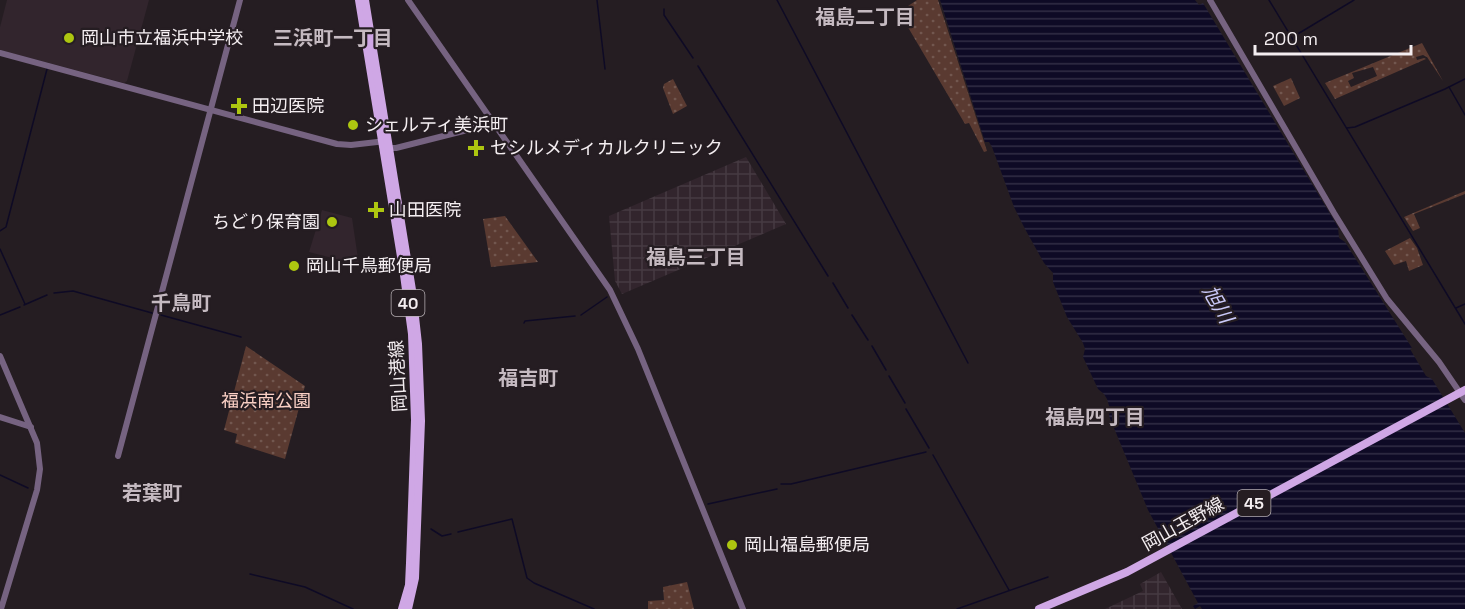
<svg xmlns="http://www.w3.org/2000/svg" width="1465" height="609" viewBox="0 0 1465 609" font-family="'Space Grotesk','Noto Sans JP',sans-serif">
  <style>
    .built { fill: #32252d }
    .industrial { fill: url(#industrial-grid) }
    .grass { fill: url(#grass-dots); fill-rule: evenodd }
    .water { fill: url(#water-rules) }
    .lines { fill: none; stroke-linecap: round; stroke-linejoin: round }
    .stream { stroke: #0e0a25; stroke-width: 1.5 }
    .tertiary { stroke: #766381; stroke-width: 6 }
    .primary { stroke: #cfa7e5; stroke-width: 8 }
    .primary-bridge { stroke: #cfa7e5; stroke-width: 8 }
    .poi-dot { fill: #adc610; stroke: #251d22; stroke-width: 2 }
    .labels { text-anchor: middle; stroke-width: 4.5; stroke-linejoin: round; paint-order: stroke }
    .shield { fill: #251d22; stroke: #b6afb3; stroke-width: 1.5 }
    .shield-label { font-size: 16px; font-weight: bold; fill: #f4eef1 }
    .poi-label { font-size: 18px; fill: #f4eef1; stroke: #251d22; text-anchor: start }
    .street-label { font-size: 18px; fill: #f4eef1; stroke: #251d22 }
    .park-label { font-size: 18px; fill: #fad0c5; stroke: #251d22 }
    .neighbourhood-label { font-size: 20px; font-weight: bold; fill: #c5bac1; stroke: #251d22 }
    .water-label { font-size: 20px; font-style: italic; fill: #cac9f9; stroke: #251d22 }
  </style>
  <defs>
    <pattern id="industrial-grid" width="8" height="8" patternUnits="userSpaceOnUse" patternTransform="scale(1.5)"><rect width="8" height="8" fill="#32252d"/><path d="M0 4h8M4 0v8" fill="none" stroke="#463a42"/></pattern>
    <pattern id="grass-dots" width="8" height="8" patternUnits="userSpaceOnUse" patternTransform="scale(1.5)"><rect width="8" height="8" fill="#5a3a31"/><path d="M2 2h.1M6 6h.1" fill="none" stroke="#72574f" stroke-width="1.8" stroke-linecap="round"/></pattern>
    <pattern id="water-rules" width="6" height="5" patternUnits="userSpaceOnUse" patternTransform="scale(1.5)"><rect width="6" height="5" fill="#0e0a25"/><path d="M0 2.5h6" fill="none" stroke="#322e45"/></pattern>
  </defs>
  <rect width="100%" height="100%" fill="#251d22"/>
  <g class="built">
    <path d="M 7,0 L 149,0 L 127,81 L 124,83 L 0,50 L 0,27 Z"/>
    <path d="M 322,210 L 352,218 L 359,265 L 309,252 Z"/>
  </g>
  <g class="industrial">
    <path d="M 746,157 L 786,224 L 622,294 L 615,281 L 609,216 Z"/>
    <path d="M 1161,572 L 1182,609 L 1105,609 L 1143,591 L 1140,584 Z"/>
  </g>
  <g class="grass">
    <path d="M 917,0 L 938,0 L 987,151 L 984,152 L 969,123 L 965,124 L 899,12 Z"/>
    <path d="M 1422,43 L 1443,81 L 1427,57 L 1423,55 L 1416,57 L 1417,60 L 1424,58 L 1426,59 L 1335,99 L 1325,83 ZM 1373,67 L 1377,76 L 1351,87 L 1348,81 L 1354,78 L 1352,73 Z"/>
    <path d="M 1291,78 L 1300,98 L 1284,106 L 1273,86 Z"/>
    <path d="M 673,79 L 687,106 L 673,114 L 663,88 L 664,84 Z"/>
    <path d="M 1465,191 L 1465,194 L 1414,214 L 1420,228 L 1413,231 L 1404,217 Z"/>
    <path d="M 505,216 L 538,262 L 491,267 L 483,219 Z"/>
    <path d="M 1410,238 L 1417,248 L 1423,265 L 1409,271 L 1406,261 L 1394,265 L 1385,251 Z"/>
    <path d="M 246,346 L 305,386 L 285,459 L 235,443 L 237,434 L 224,430 Z"/>
    <path d="M 687,582 L 694,609 L 648,609 L 648,601 L 664,600 L 663,587 Z"/>
  </g>
  <path class="water" d="M 940,0 L 1195,0 L 1199,5 L 1203,3 L 1338,227 L 1339,238 L 1345,242 L 1412,348 L 1410,349 L 1426,376 L 1432,379 L 1465,433 L 1465,609 L 1202,609 L 1200,606 L 1195,609 L 1193,606 L 1198,603 L 1148,510 L 1109,416 L 1110,409 L 1107,399 L 1104,394 L 1098,389 L 1083,357 L 1085,349 L 1083,343 L 1067,317 L 1053,282 L 1053,273 L 1044,263 L 1025,229 L 1014,207 L 992,147 L 989,142 L 985,142 Z"/>
  <g class="lines">
    <g class="stream">
      <path d="M 597,0 L 605,69"/>
      <path d="M 777,0 L 968,363"/>
      <path d="M 1269,0 L 1465,324"/>
      <path d="M 664,9 L 664,15 L 693,58"/>
      <path d="M 1296,35 L 1354,0"/>
      <path d="M 698,66 L 828,276"/>
      <path d="M 1449,87 L 1465,115"/>
      <path d="M 1347,128 L 1355,127 L 1445,89 L 1465,79"/>
      <path d="M 0,231 L 6,227 L 47,69"/>
      <path d="M 0,249 L 25,304"/>
      <path d="M 833,283 L 848,308"/>
      <path d="M 54,293 L 73,291 L 152,313"/>
      <path d="M 24,305 L 47,295"/>
      <path d="M 1456,308 L 1465,304"/>
      <path d="M 0,315 L 20,307"/>
      <path d="M 161,315 L 241,337"/>
      <path d="M 581,315 L 607,297"/>
      <path d="M 852,315 L 868,340"/>
      <path d="M 524,323 L 525,321 L 575,316"/>
      <path d="M 872,346 L 886,370"/>
      <path d="M 889,376 L 905,403"/>
      <path d="M 906,409 L 929,448"/>
      <path d="M 933,455 L 1009,590"/>
      <path d="M 0,475 L 28,488"/>
      <path d="M 781,484 L 791,484 L 926,452"/>
      <path d="M 708,504 L 777,489"/>
      <path d="M 431,529 L 442,536 L 451,534"/>
      <path d="M 458,532 L 512,519 L 527,578 L 534,583 L 594,609"/>
      <path d="M 250,574 L 305,587 L 353,609"/>
      <path d="M 957,609 L 1048,577"/>
    </g>
    <g class="tertiary">
      <path d="M 408,0 L 610,290 L 638,349 L 743,609"/>
      <path d="M 1210,0 L 1334,213 L 1387,299 L 1439,362 L 1465,400"/>
      <path d="M 0,53 L 337,144 L 351,145 L 386,141"/>
      <path d="M 385,148 L 396,148 L 495,123"/>
      <path d="M 0,356 L 37,443 L 40,469 L 37,490 L 1,609"/>
      <path d="M 0,417 L 31,427"/>
      <path d="M 118,456 L 240,0"/>
    </g>
    <g class="primary">
      <path d="M 359,0 L 404,275 L 412,334 L 415,420 L 410,563 L 409,585 L 402,609"/>
      <path d="M 365,0 L 412,290 L 418,344 L 421,421 L 415,578 L 408,609"/>
    </g>
    <path class="primary-bridge" d="M 1039,609 L 1127,572 L 1465,390"/>
  </g>
  <g class="poi-dot">
    <circle cx="69" cy="38" r="6"/>
    <path d="M236 97h6v6h6v6h-6v6h-6v-6h-6v-6h6z"/>
    <circle cx="353" cy="125" r="6"/>
    <path d="M473 139h6v6h6v6h-6v6h-6v-6h-6v-6h6z"/>
    <path d="M373 201h6v6h6v6h-6v6h-6v-6h-6v-6h6z"/>
    <circle cx="332" cy="222" r="6"/>
    <circle cx="294" cy="266" r="6"/>
    <circle cx="732" cy="545" r="6"/>
  </g>
  <g class="labels">
    <g class="shield">
      <rect x="391.5" y="290" width="33" height="26" rx="4.5"/>
      <rect x="1237.5" y="490" width="33" height="26" rx="4.5"/>
    </g>
    <g class="shield-label">
      <text x="408" y="309">40</text>
      <text x="1254" y="509">45</text>
    </g>
    <g class="poi-label">
      <text x="81" y="44">岡山市立福浜中学校</text>
      <text x="252" y="112">田辺医院</text>
      <text x="365" y="131">シェルティ美浜町</text>
      <text x="490" y="154">セシルメディカルクリニック</text>
      <text x="389" y="216">山田医院</text>
      <text x="320" y="228" text-anchor="end">ちどり保育園</text>
      <text x="306" y="272">岡山千鳥郵便局</text>
      <text x="744" y="551">岡山福島郵便局</text>
    </g>
    <g class="street-label">
      <text transform="translate(398 376) rotate(-93)" y="6">岡山港線</text>
      <text transform="translate(1183 524) rotate(-29)" y="6">岡山玉野線</text>
    </g>
    <g class="park-label">
      <text x="266" y="407">福浜南公園</text>
    </g>
    <g class="neighbourhood-label">
      <text x="865" y="24">福島二丁目</text>
      <text x="333" y="45">三浜町一丁目</text>
      <text x="696" y="264">福島三丁目</text>
      <text x="181" y="310">千鳥町</text>
      <text x="528" y="385">福吉町</text>
      <text x="1095" y="424">福島四丁目</text>
      <text x="152" y="500">若葉町</text>
    </g>
    <g class="water-label">
      <text transform="translate(1218 304) rotate(60)" y="7">旭川</text>
    </g>
  </g>
  <path d="M1255 45v9h156v-9" fill="none" stroke="#f4eef1" stroke-width="3"/>
  <text x="1264" y="45" font-size="18" fill="#f4eef1" stroke="#251d22" stroke-width="4.5" paint-order="stroke">200 m</text>
</svg>
